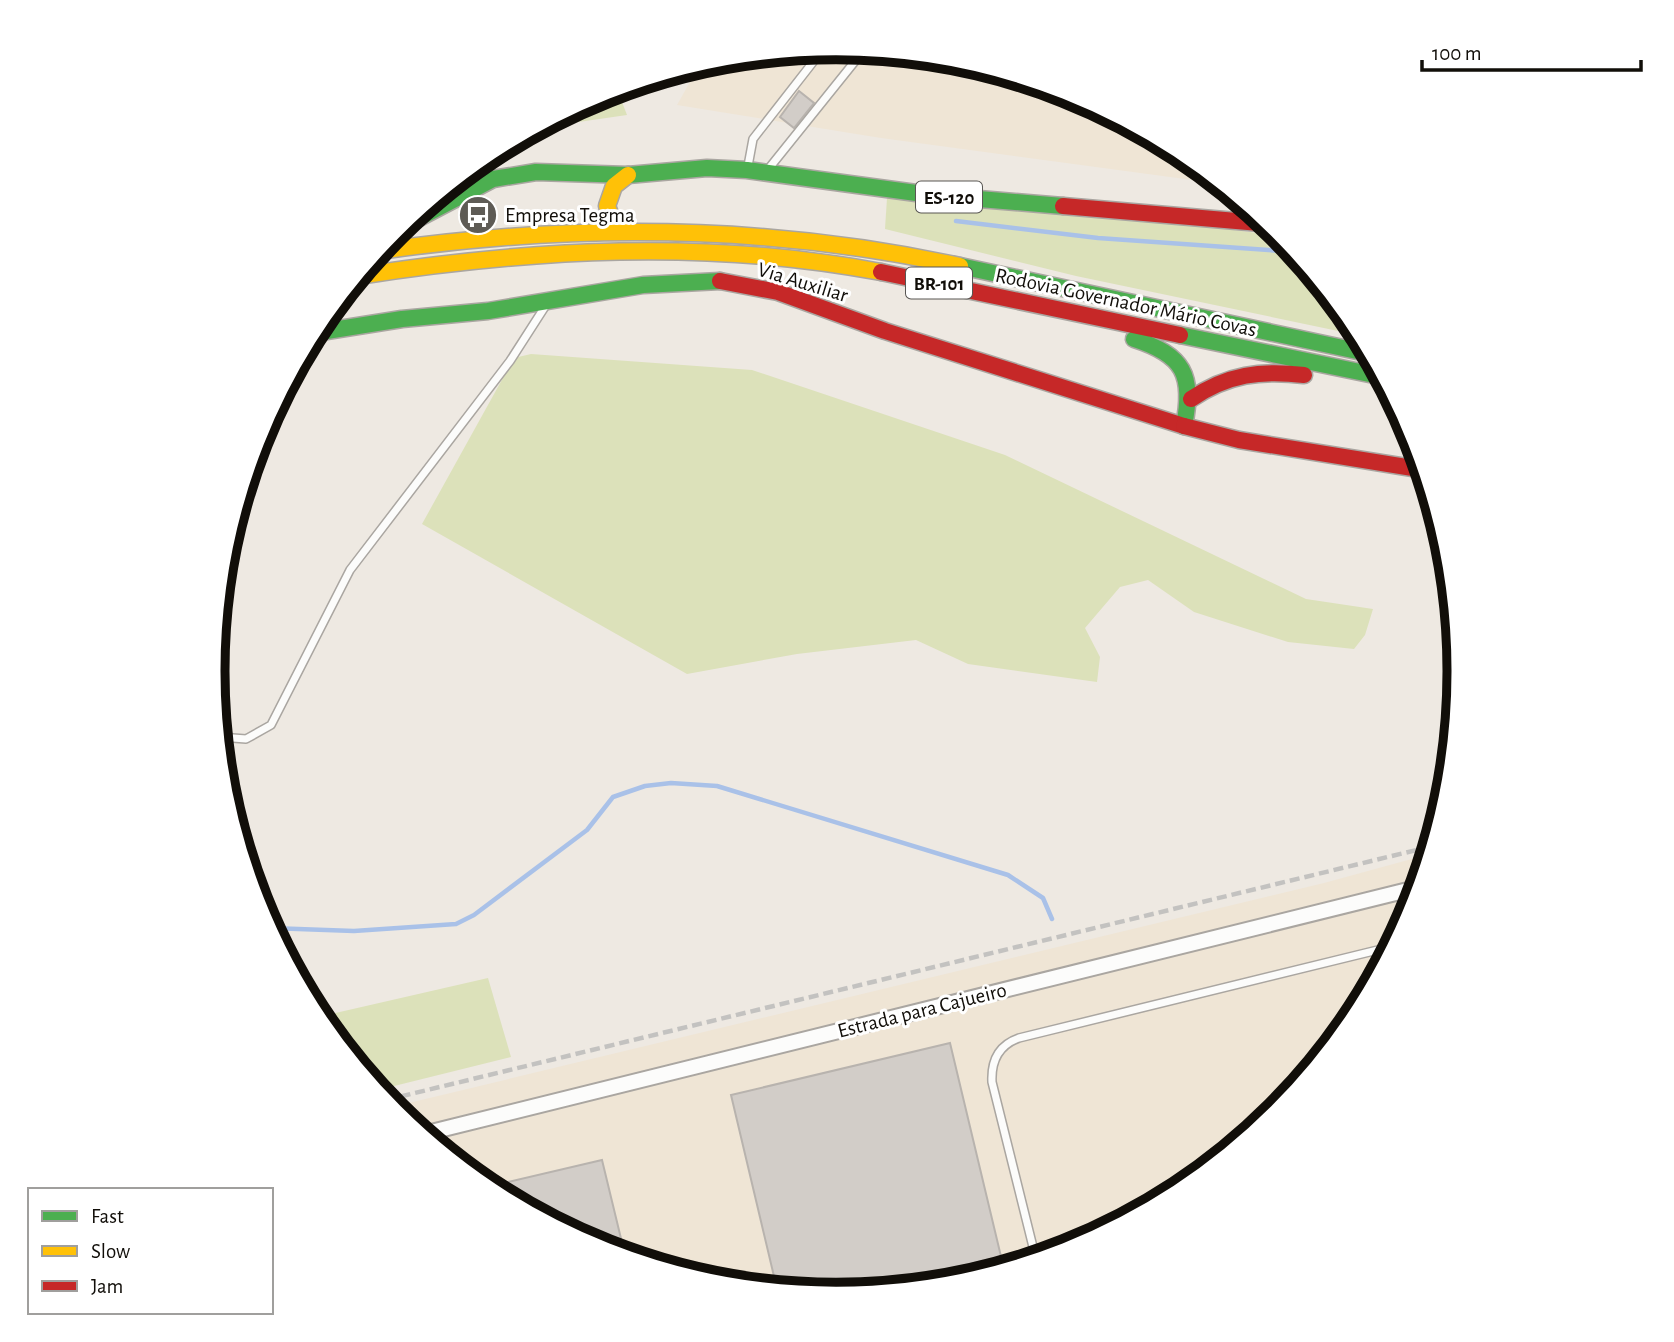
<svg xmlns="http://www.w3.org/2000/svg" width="1674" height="1342" viewBox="0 0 1674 1342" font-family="'Alegreya Sans',sans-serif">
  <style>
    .built { fill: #efe5d5 }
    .green { fill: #dce1ba }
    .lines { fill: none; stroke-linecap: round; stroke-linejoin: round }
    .stream { stroke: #a9c1e8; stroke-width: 4.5 }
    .building { fill: #d2cdc8; stroke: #b8b3ae; stroke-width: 2 }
    .lane-casing { stroke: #aaa6a1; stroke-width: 10 }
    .street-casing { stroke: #aaa6a1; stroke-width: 18 }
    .fast-casing { stroke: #aaa6a1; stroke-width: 19 }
    .slow-casing { stroke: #aaa6a1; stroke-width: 19 }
    .jam-casing { stroke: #aaa6a1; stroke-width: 19 }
    .lane { stroke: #fcfcfb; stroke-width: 7 }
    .street { stroke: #fcfcfb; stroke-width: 14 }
    .fast { stroke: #4caf50; stroke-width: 16 }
    .slow { stroke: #ffc107; stroke-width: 16 }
    .jam { stroke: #c62828; stroke-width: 16 }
    .rail { stroke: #c3c2c0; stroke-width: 4.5; stroke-dasharray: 10 5; stroke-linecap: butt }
    .labels { text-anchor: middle; stroke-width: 6; stroke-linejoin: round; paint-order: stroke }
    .shield { fill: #fff; stroke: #585653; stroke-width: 2 }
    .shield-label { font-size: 19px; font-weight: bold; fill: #110e09 }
    .poi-label { font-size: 21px; fill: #110e09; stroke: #fff; text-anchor: start }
    .street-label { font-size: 21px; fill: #110e09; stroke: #fff }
    .rim { fill: none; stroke: #110e09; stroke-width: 9 }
  </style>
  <rect width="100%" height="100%" fill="#eee9e2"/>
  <g class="built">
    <path d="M 837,47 L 959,59 L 1076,95 L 1184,153 L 1222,184 L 881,138 L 677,105 L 700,64 L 716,59 Z"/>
    <path d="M 1430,854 L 1413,910 L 1355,1018 L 1278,1112 L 1183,1190 L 1075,1247 L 958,1283 L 837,1295 L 715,1283 L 598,1247 L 490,1189 L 392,1107 L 1324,883 Z"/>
  </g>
  <g class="green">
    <path d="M 617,89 L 627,115 L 537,128 L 599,95 Z"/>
    <path d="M 949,195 L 1283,236 L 1362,336 L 1076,276 L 885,229 L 887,198 Z"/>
    <path d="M 531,354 L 752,370 L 1005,455 L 1306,599 L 1373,609 L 1365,635 L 1354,649 L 1288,642 L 1194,612 L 1148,580 L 1120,587 L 1085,628 L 1100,657 L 1097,682 L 968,664 L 916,640 L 797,654 L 687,674 L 422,524 L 514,358 Z"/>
    <path d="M 488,978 L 511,1057 L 378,1090 L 318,1017 Z"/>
  </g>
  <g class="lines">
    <g class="stream">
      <path d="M 956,221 L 1098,238 L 1296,252"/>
      <path d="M 270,928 L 354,931 L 456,924 L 474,915 L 587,830 L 613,797 L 645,786 L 671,783 L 717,786 L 1008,875 L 1043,898 L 1052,919"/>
    </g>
  </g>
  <g class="building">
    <path d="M 799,91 L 814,103 L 794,128 L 780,117 Z"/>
    <path d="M 950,1043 L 1004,1269 L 958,1283 L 837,1295 L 777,1289 L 731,1095 Z"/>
    <path d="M 602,1160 L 625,1255 L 598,1247 L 487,1187 Z"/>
  </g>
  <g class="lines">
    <g class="lane-casing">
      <g id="lane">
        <path d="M 748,166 L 753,139 L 824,48"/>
        <path d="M 770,167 L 864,50"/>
        <path d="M 220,737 L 246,739 L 271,725 L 350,570 L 510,361 L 546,305"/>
        <path d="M 1036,1259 L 992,1082 C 991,1061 999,1045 1019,1038 L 1394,946"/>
      </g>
    </g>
    <g class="street-casing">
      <path id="street" d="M 423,1134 L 1420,887"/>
    </g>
    <g class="fast-casing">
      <g id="fast">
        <path d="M 628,175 L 707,168 L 747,170 L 931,195 L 1063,206"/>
        <path d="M 396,230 L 493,179 L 536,172 L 628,175"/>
        <path d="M 960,266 L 1371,354"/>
        <path d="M 314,333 L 402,319 L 488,311 L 643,285 L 720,281"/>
        <path d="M 1180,335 L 1384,377"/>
        <path d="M 1134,339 C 1184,355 1194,375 1184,426"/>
      </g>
    </g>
    <g class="slow-casing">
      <g id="slow">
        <path d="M 623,231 L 612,219 L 607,206 L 614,186 L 628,175"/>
        <path d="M 379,251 C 574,223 766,224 960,266"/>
        <path d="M 358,276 C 533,249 706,239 881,272"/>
      </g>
    </g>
    <g class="jam-casing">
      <g id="jam">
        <path d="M 1063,206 L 1271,224"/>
        <path d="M 881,272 L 1180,335"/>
        <path d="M 720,281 L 778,292 L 885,331 L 1184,426"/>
        <path d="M 1191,399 C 1228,374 1261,370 1304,375"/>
        <path d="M 1184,426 L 1239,440 L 1425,470"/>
      </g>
    </g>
    <use href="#lane" class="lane"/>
    <use href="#street" class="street"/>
    <use href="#fast" class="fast"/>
    <use href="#slow" class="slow"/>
    <use href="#jam" class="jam"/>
    <path class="rail" d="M 386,1100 L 1433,846"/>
  </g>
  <defs>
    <g id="bus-disc" transform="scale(2.0125)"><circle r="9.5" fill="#5e5b55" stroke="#fff"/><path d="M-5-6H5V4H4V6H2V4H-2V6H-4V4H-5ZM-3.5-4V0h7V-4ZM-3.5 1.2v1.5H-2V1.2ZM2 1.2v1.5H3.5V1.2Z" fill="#fff"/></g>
  </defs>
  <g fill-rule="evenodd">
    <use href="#bus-disc" x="478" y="215"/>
  </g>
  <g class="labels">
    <g class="shield">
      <rect x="916" y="181.5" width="66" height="31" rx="5"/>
      <rect x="906" y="267.5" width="66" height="31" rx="5"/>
    </g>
    <g class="shield-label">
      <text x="949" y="204">ES-120</text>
      <text x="939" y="290">BR-101</text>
    </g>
    <g class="poi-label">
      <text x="505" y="222">Empresa Tegma</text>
    </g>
    <g class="street-label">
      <text transform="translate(803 282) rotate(17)" y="7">Via Auxiliar</text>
      <text transform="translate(1126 302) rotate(12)" y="7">Rodovia Governador Mário Covas</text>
      <text transform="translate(922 1010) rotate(-14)" y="7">Estrada para Cajueiro</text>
    </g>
  </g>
  <path d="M0 0H1674V1342H0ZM225 671a611 611 0 1 1 1222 0a611 611 0 1 1-1222 0Z" fill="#fff" fill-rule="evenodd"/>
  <path class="rim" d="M225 671a611 611 0 1 1 1222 0a611 611 0 1 1-1222 0Z"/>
  <rect x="28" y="1188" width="245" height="126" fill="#ffffff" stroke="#a09f9d" stroke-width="2"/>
  <rect x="42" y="1211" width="35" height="10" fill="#4caf50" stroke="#a09f9d" stroke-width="2"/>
  <text x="91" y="1223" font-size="21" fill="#110e09">Fast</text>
  <rect x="42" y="1246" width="35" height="10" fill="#ffc107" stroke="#a09f9d" stroke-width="2"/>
  <text x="91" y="1258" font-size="21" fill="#110e09">Slow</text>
  <rect x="42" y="1281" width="35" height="10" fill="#c62828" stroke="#a09f9d" stroke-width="2"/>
  <text x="91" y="1293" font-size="21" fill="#110e09">Jam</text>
  <path d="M1422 60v10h219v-10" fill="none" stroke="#110e09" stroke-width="3.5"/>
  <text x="1432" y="60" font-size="21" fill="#110e09" stroke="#ffffff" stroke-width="5" paint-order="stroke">100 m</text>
</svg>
